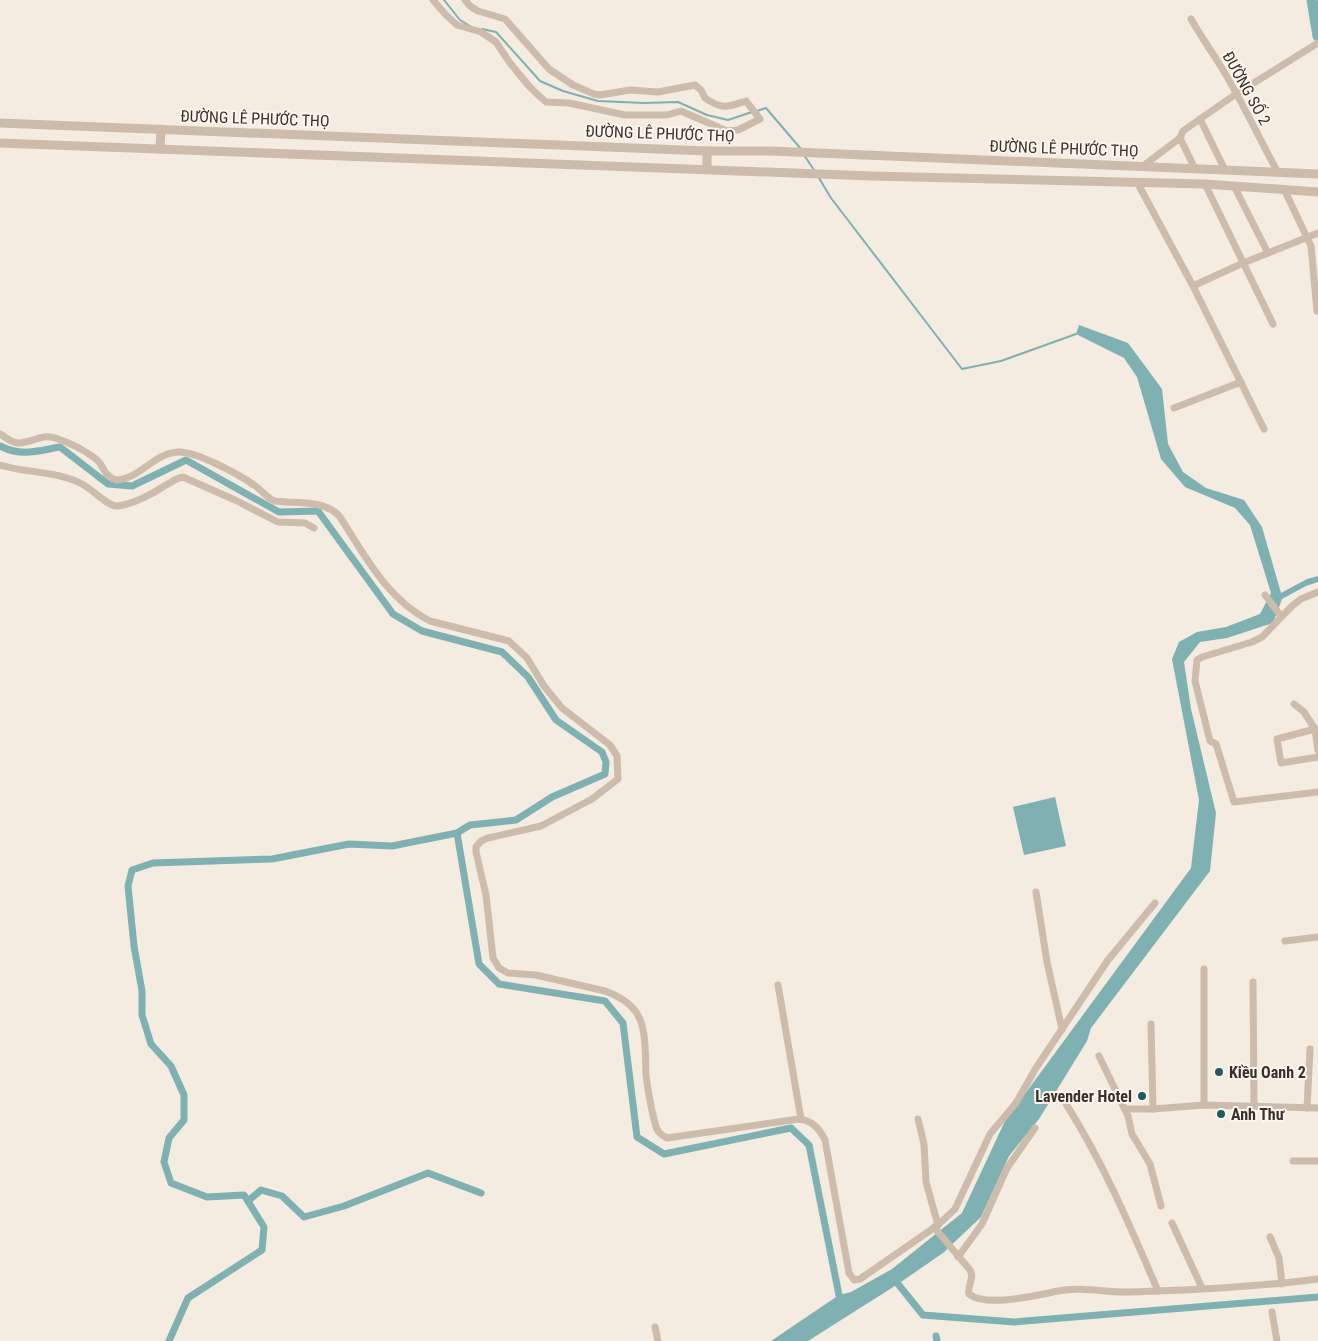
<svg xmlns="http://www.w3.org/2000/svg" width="1318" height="1341" viewBox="0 0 1318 1341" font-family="'Roboto Condensed',sans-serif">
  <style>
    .water { fill: #7fb0b2 }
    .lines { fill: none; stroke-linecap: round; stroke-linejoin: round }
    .stream { stroke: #7fb0b2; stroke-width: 2 }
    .canal { stroke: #7fb0b2; stroke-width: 7 }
    .river { stroke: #7fb0b2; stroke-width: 11 }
    .minor { stroke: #cdbbac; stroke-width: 7 }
    .tertiary { stroke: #cdbbac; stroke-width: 9 }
    .poi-dot { fill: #1f5a5e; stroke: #fbf5ee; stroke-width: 2 }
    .labels { text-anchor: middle; stroke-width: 4; stroke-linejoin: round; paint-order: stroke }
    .street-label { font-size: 16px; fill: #3b302b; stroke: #fbf5ee }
    .poi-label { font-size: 16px; font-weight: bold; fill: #3b302b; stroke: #fbf5ee; text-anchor: start }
  </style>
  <rect width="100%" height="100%" fill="#f4ebe1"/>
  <g class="water">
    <path d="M 1079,325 L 1128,343 L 1162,389 L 1168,444 L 1183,472 L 1206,488 L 1244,500 L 1262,527 L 1281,593 L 1307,579 L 1318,576 L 1318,582 L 1306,586 L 1282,599 L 1273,623 L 1227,638 L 1200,642 L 1184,662 L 1191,709 L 1216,813 L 1210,871 L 1091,1028 L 1087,1041 L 1039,1119 L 1009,1156 L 981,1217 L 943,1253 L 898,1284 L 808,1341 L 771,1341 L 839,1295 L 851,1292 L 892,1269 L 962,1213 L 1005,1121 L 1191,868 L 1199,800 L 1172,659 L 1179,642 L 1197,632 L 1226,627 L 1260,614 L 1271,593 L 1250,525 L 1235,508 L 1185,487 L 1161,459 L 1137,377 L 1124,358 L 1076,334 Z"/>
    <path d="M 1055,797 L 1066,846 L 1024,855 L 1013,807 Z"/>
  </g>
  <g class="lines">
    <g class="stream">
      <path d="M 444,0 L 460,20 L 470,26"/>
      <path d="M 482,29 L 496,32 L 540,81 L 563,91 L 598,101 L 644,103 L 678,102 L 707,115 L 728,120 L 752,112"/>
      <path d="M 757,111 L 766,108 L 801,149"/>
      <path d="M 804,155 L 814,170"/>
      <path d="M 819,178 L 831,198 L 962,369 L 1001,361 L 1076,334"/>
    </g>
    <g class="canal">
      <path d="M 0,446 C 22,457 37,451 60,447 L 108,484 L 132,486 L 186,460 L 279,512 L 318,511 L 393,614 L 422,631 L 502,652 L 528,677 L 556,720 L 602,752 L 606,762 L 605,774 L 552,797 L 516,820 L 470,825 L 457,833 L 392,846 L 349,844 L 272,859 L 153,863 L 132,870 L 128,886 L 134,946 L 142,991 L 142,1015 L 151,1044 L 171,1066 L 184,1095 L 184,1120 L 169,1138 L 164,1162 L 171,1183 L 207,1197 L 244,1195 L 264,1227 L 262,1250 L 188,1298 L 169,1341"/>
      <path d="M 457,833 L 479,964 L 499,984 L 605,1001 L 623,1023 L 637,1137 L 664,1154 L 791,1128 L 809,1145 L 839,1295"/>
      <path d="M 248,1201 L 261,1190 L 282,1196 L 304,1217 L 344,1206 L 428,1173 L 481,1193"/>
      <path d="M 898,1284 L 923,1315 L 1014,1322 L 1318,1297"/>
      <path d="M 936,1336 L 937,1341"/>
    </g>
    <path class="river" d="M 1312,0 L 1318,36"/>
    <g class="minor">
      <path d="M 433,0 L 446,15 L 457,25 L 481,32 L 496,42 L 510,63 L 528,85 L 537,94 L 546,102 L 569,103 L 625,115 L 667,115 L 681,111 L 727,131 L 738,130 L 760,119 L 746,101 C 728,107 722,110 705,98 L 701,90 L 695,85 L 658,92 L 630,90 L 600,95 L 594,94 L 573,85 L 549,69 L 505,19 L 478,11 L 470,6 L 465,0"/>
      <path d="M 1191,19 C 1200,35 1210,49 1220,65 C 1241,99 1258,136 1277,171"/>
      <path d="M 1180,138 L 1183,131 L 1200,119"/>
      <path d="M 1143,166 L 1180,138 L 1195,169"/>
      <path d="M 1225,170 L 1200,119 L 1236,94 L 1318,43"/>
      <path d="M 1137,182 L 1193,286 L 1243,263 L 1318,233"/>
      <path d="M 1205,184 L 1273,324"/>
      <path d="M 1234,186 L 1268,253"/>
      <path d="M 1284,189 L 1311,246 L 1317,311"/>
      <path d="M 1193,286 L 1264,429"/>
      <path d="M 1174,408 L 1241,382"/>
      <path d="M 0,434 C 5,437 11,442 17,443 C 30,444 42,433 55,438 C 68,442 84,450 96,459 C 105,466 102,475 116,480 C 140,479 154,453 178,452 C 196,451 238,474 254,485 C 261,489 267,499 275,501 C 278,502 283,501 287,502 C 304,503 328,502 340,517 C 365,556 387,599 430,621 L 509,641 L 527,658 L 544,686 L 562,708 L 610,745 L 617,756 L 618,779 L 592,799 L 541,826 L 488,838 L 481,841 L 476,847 L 476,852 L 486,895 L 493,958 L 499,968 L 508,973 L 536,975 L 605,991 C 616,995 629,1002 636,1012 C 647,1027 645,1056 646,1074 C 647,1085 653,1122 658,1131 C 661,1135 663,1136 667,1138 L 799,1119 C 813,1121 819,1128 825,1140 L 849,1273 L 854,1280 L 860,1279 L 938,1225 L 955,1209 L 990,1134 L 1016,1103 L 1036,1068 L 1108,960 L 1155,903"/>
      <path d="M 0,465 C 27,473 57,471 82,484 C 92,489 107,506 117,506 C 132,505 154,493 166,485 C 172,482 176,478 183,477 L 235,500 L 278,522 L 305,523 L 314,528"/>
      <path d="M 1318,592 L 1301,599 L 1292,606 L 1262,637 L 1252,642 L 1202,657 L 1197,660 L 1195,681 L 1210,741 L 1216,744 L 1234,802 L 1318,792"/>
      <path d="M 1265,595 L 1281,616"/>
      <path d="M 1294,704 L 1304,712 L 1315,729"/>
      <path d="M 1318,750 L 1315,729 L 1277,739 L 1281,763 L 1318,757"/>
      <path d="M 1036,892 L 1047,962 L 1062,1029"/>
      <path d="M 1285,941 L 1318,937"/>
      <path d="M 1204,969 L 1204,1105"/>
      <path d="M 1253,982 L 1254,1106"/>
      <path d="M 778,985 L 801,1119"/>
      <path d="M 1151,1024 L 1153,1109"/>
      <path d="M 1099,1056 L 1128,1116 L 1132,1134 L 1150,1164 L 1161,1206"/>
      <path d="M 1066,1104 C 1103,1162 1131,1228 1158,1291"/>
      <path d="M 1307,1108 L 1310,1049"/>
      <path d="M 1125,1109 L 1153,1109 L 1204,1105 L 1318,1108"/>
      <path d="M 918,1119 L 924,1144 L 926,1182 L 938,1225"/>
      <path d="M 1293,1161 L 1318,1161"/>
      <path d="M 1172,1223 L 1202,1288"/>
      <path d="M 934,1227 L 970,1270 C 975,1279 967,1285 969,1294 C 986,1308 1038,1295 1058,1291 C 1082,1286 1107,1293 1131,1292 C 1193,1290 1256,1287 1318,1279"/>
      <path d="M 1270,1237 L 1279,1258 L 1282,1284"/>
      <path d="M 958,1257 L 982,1224 L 1007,1168 L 1035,1128"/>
      <path d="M 1272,1312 L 1277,1341"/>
      <path d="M 655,1327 L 658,1341"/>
    </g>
    <g class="tertiary">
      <path d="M 0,123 L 707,151 L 771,151 L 1318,174"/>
      <path d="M 0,143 L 871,176 L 1205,184 L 1318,192"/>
      <path d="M 160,149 L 161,129"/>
      <path d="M 707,169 L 707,151"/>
    </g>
  </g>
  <g class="poi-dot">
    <circle cx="1219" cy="1072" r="5"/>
    <circle cx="1142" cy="1096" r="5"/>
    <circle cx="1221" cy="1114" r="5"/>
  </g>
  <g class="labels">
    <g class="street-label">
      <text transform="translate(1247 88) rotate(61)" y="6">ĐƯỜNG SỐ 2</text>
      <text transform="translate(255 118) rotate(2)" y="6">ĐƯỜNG LÊ PHƯỚC THỌ</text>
      <text transform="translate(660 133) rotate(2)" y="6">ĐƯỜNG LÊ PHƯỚC THỌ</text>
      <text transform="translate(1064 148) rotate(2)" y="6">ĐƯỜNG LÊ PHƯỚC THỌ</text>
    </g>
    <g class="poi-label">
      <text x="1229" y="1078">Kiều Oanh 2</text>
      <text x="1132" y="1102" text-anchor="end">Lavender Hotel</text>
      <text x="1231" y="1120">Anh Thư</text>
    </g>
  </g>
</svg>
